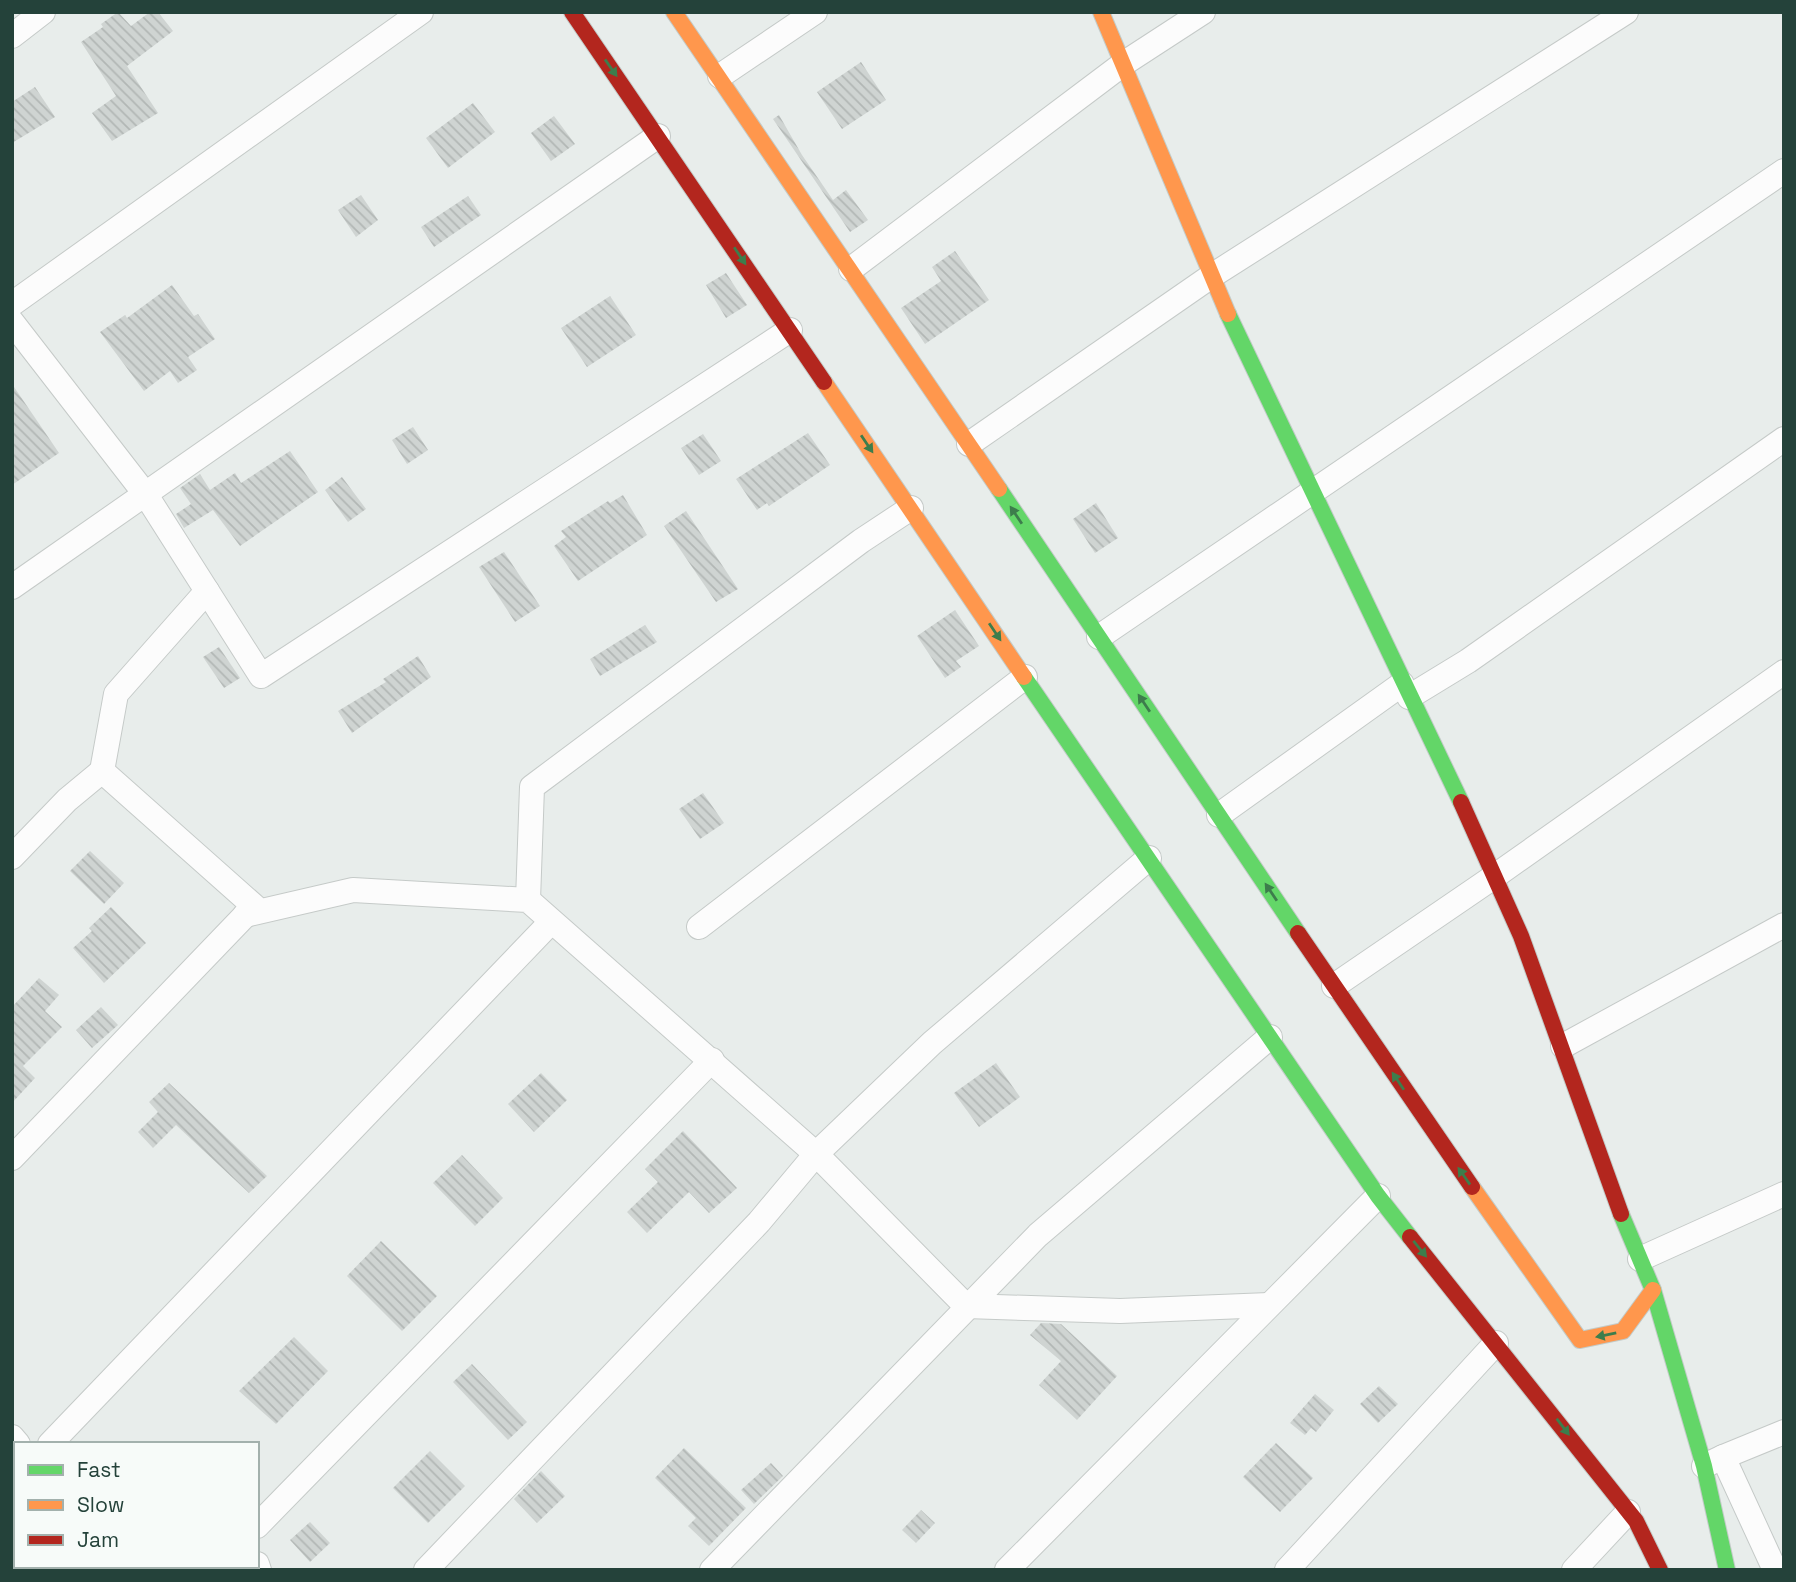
<svg xmlns="http://www.w3.org/2000/svg" width="1796" height="1582" viewBox="0 0 1796 1582" font-family="'Space Grotesk',sans-serif">
  <style>
    .building { fill: url(#building-back-hatch) }
    .lines { fill: none; stroke-linecap: round; stroke-linejoin: round }
    .street-casing { stroke: #c5cac8; stroke-width: 26 }
    .fast-casing { stroke: #c3cbc8; stroke-width: 18 }
    .slow-casing { stroke: #c3cbc8; stroke-width: 18 }
    .jam-casing { stroke: #c3cbc8; stroke-width: 18 }
    .street { stroke: #fcfcfc; stroke-width: 24 }
    .fast { stroke: #63d668; stroke-width: 16 }
    .slow { stroke: #ff974d; stroke-width: 16 }
    .jam { stroke: #b3261e; stroke-width: 16 }
    .oneway { fill: #3d7d4c }
  </style>
  <defs>
    <pattern id="building-back-hatch" width="6" height="6" patternUnits="userSpaceOnUse" patternTransform="scale(1.75)"><rect width="6" height="6" fill="#cfd4d2"/><path d="M-1 5l2 2M0 0l6 6M5-1l2 2" fill="none" stroke="#b2b7b5"/></pattern>
  </defs>
  <rect width="100%" height="100%" fill="#e8edeb"/>
  <g class="building">
    <path d="M 118,12 L 131,26 L 150,12 L 158,12 L 173,31 L 127,66 L 158,113 L 112,141 L 92,113 L 116,96 L 81,42 L 103,27 L 101,24 Z"/>
    <path d="M 861,62 L 886,100 L 842,129 L 817,92 Z"/>
    <path d="M 35,87 L 55,117 L 12,143 L 12,102 Z"/>
    <path d="M 473,103 L 495,132 L 448,168 L 426,138 Z"/>
    <path d="M 779,115 L 802,155 L 833,200 L 846,190 L 868,220 L 850,232 L 773,119 Z"/>
    <path d="M 554,116 L 575,144 L 551,161 L 531,133 Z"/>
    <path d="M 361,195 L 378,220 L 356,237 L 338,210 Z"/>
    <path d="M 468,196 L 481,215 L 434,247 L 421,227 Z"/>
    <path d="M 955,251 L 989,300 L 925,344 L 901,308 L 941,281 L 932,267 Z"/>
    <path d="M 726,273 L 747,305 L 726,318 L 706,285 Z"/>
    <path d="M 172,285 L 194,316 L 198,314 L 215,339 L 188,357 L 197,370 L 178,383 L 170,371 L 144,391 L 100,332 L 125,315 L 127,318 Z"/>
    <path d="M 610,296 L 636,335 L 587,367 L 561,328 Z"/>
    <path d="M 12,384 L 59,453 L 12,485 Z"/>
    <path d="M 413,427 L 428,450 L 407,464 L 392,440 Z"/>
    <path d="M 808,433 L 830,465 L 769,506 L 767,503 L 757,510 L 736,479 Z"/>
    <path d="M 703,434 L 721,461 L 699,475 L 681,448 Z"/>
    <path d="M 290,451 L 318,492 L 240,546 L 213,510 L 184,528 L 176,514 L 191,504 L 180,488 L 200,474 L 210,490 L 235,473 L 241,483 Z"/>
    <path d="M 342,477 L 366,509 L 348,522 L 325,490 Z"/>
    <path d="M 623,495 L 647,535 L 578,581 L 554,546 L 566,537 L 561,531 L 608,501 L 610,503 Z"/>
    <path d="M 1096,503 L 1118,538 L 1095,553 L 1073,519 Z"/>
    <path d="M 686,511 L 738,589 L 716,602 L 664,526 Z"/>
    <path d="M 504,552 L 540,606 L 515,622 L 479,567 Z"/>
    <path d="M 955,610 L 979,646 L 956,661 L 961,667 L 945,678 L 917,636 Z"/>
    <path d="M 645,625 L 657,642 L 600,676 L 590,659 Z"/>
    <path d="M 219,647 L 240,678 L 224,688 L 203,657 Z"/>
    <path d="M 418,656 L 431,677 L 352,733 L 338,711 L 386,682 L 383,679 Z"/>
    <path d="M 703,793 L 724,823 L 700,839 L 679,809 Z"/>
    <path d="M 90,851 L 124,883 L 104,904 L 70,871 Z"/>
    <path d="M 111,907 L 146,943 L 104,983 L 73,948 L 92,931 L 89,928 Z"/>
    <path d="M 39,978 L 59,995 L 45,1011 L 62,1027 L 23,1066 L 35,1078 L 12,1103 L 12,1007 Z"/>
    <path d="M 101,1007 L 118,1025 L 92,1048 L 76,1030 Z"/>
    <path d="M 996,1063 L 1020,1097 L 979,1127 L 954,1093 Z"/>
    <path d="M 541,1073 L 567,1100 L 534,1132 L 508,1104 Z"/>
    <path d="M 169,1083 L 267,1176 L 249,1193 L 176,1125 L 153,1148 L 138,1132 L 158,1112 L 149,1102 Z"/>
    <path d="M 683,1131 L 737,1188 L 709,1213 L 689,1192 L 647,1233 L 627,1212 L 658,1182 L 645,1169 Z"/>
    <path d="M 462,1155 L 503,1198 L 475,1226 L 433,1183 Z"/>
    <path d="M 381,1241 L 437,1296 L 402,1331 L 347,1276 Z"/>
    <path d="M 1041,1323 L 1061,1324 L 1117,1376 L 1077,1420 L 1039,1385 L 1061,1361 L 1030,1335 Z"/>
    <path d="M 294,1337 L 328,1371 L 276,1424 L 239,1391 Z"/>
    <path d="M 472,1364 L 527,1422 L 508,1440 L 453,1382 Z"/>
    <path d="M 1379,1386 L 1398,1404 L 1378,1423 L 1360,1404 Z"/>
    <path d="M 1315,1394 L 1334,1410 L 1316,1432 L 1311,1428 L 1305,1435 L 1290,1423 Z"/>
    <path d="M 1276,1443 L 1313,1478 L 1280,1512 L 1243,1477 Z"/>
    <path d="M 684,1448 L 746,1508 L 709,1546 L 688,1526 L 696,1518 L 655,1478 Z"/>
    <path d="M 430,1451 L 465,1486 L 428,1523 L 393,1488 Z"/>
    <path d="M 771,1463 L 783,1476 L 754,1504 L 741,1490 Z"/>
    <path d="M 541,1471 L 565,1496 L 537,1523 L 514,1499 Z"/>
    <path d="M 921,1510 L 935,1523 L 916,1543 L 902,1530 Z"/>
    <path d="M 310,1522 L 330,1543 L 310,1562 L 290,1540 Z"/>
  </g>
  <g class="lines">
    <g class="street-casing">
      <g id="street">
        <path d="M 12,36 L 43,12"/>
        <path d="M 720,76 L 815,12"/>
        <path d="M 851,269 L 1123,64 L 1203,12"/>
        <path d="M 12,304 L 421,12"/>
        <path d="M 12,322 L 146,495 L 261,676 L 790,330"/>
        <path d="M 969,444 L 1210,277 L 1626,12"/>
        <path d="M 12,587 L 658,136"/>
        <path d="M 1099,637 L 1784,171"/>
        <path d="M 1409,697 L 1468,661 L 1784,439"/>
        <path d="M 1219,815 L 1402,684"/>
        <path d="M 12,857 L 67,800 L 102,771"/>
        <path d="M 528,900 L 532,787 L 861,541 L 911,508"/>
        <path d="M 245,915 L 353,890 L 528,900 L 816,1154 L 966,1306 L 1120,1311 L 1269,1305"/>
        <path d="M 699,927 L 1025,677"/>
        <path d="M 1334,986 L 1495,876 L 1784,672"/>
        <path d="M 1563,1046 L 1784,925"/>
        <path d="M 12,1158 L 254,906 L 102,771 L 116,694 L 207,591"/>
        <path d="M 1640,1259 L 1784,1194"/>
        <path d="M 12,1437 L 18,1444"/>
        <path d="M 50,1444 L 551,922"/>
        <path d="M 1723,1457 L 1784,1432"/>
        <path d="M 1704,1466 L 1723,1457 L 1775,1570"/>
        <path d="M 257,1526 L 712,1060"/>
        <path d="M 257,1564 L 259,1570"/>
        <path d="M 103,1566 L 105,1570"/>
        <path d="M 135,1570 L 137,1566"/>
        <path d="M 426,1570 L 759,1222 L 816,1154 L 932,1043 L 1149,858"/>
        <path d="M 712,1570 L 1038,1235 L 1270,1037"/>
        <path d="M 1007,1570 L 1378,1196"/>
        <path d="M 1287,1570 L 1496,1343"/>
        <path d="M 1574,1570 L 1628,1512"/>
      </g>
    </g>
    <g class="fast-casing">
      <g id="fast">
        <path d="M 1228,314 L 1461,802"/>
        <path d="M 999,489 L 1298,933"/>
        <path d="M 1024,677 L 1378,1196 L 1410,1237"/>
        <path d="M 1621,1214 L 1653,1290 L 1704,1466 L 1727,1570"/>
      </g>
    </g>
    <g class="slow-casing">
      <g id="slow">
        <path d="M 674,12 L 999,489"/>
        <path d="M 1101,12 L 1228,314"/>
        <path d="M 824,382 L 1024,677"/>
        <path d="M 1472,1187 L 1580,1340 L 1623,1331 L 1653,1290"/>
      </g>
    </g>
    <g class="jam-casing">
      <g id="jam">
        <path d="M 572,12 L 824,382"/>
        <path d="M 1461,802 L 1521,936 L 1621,1214"/>
        <path d="M 1298,933 L 1472,1187"/>
        <path d="M 1410,1237 L 1636,1521 L 1660,1570"/>
      </g>
    </g>
    <use href="#street" class="street"/>
    <use href="#fast" class="fast"/>
    <use href="#slow" class="slow"/>
    <use href="#jam" class="jam"/>
  </g>
  <defs><path id="oneway-solid" d="M-6-.8H1V-3.2L6.5 0L1 3.2V.8H-6Z" transform="scale(1.75)"/></defs>
  <g class="oneway">
    <use href="#oneway-solid" transform="translate(611 68) rotate(55)"/>
    <use href="#oneway-solid" transform="translate(740 256) rotate(56)"/>
    <use href="#oneway-solid" transform="translate(867 444) rotate(56)"/>
    <use href="#oneway-solid" transform="translate(1016 515) rotate(-124)"/>
    <use href="#oneway-solid" transform="translate(995 632) rotate(56)"/>
    <use href="#oneway-solid" transform="translate(1144 703) rotate(-124)"/>
    <use href="#oneway-solid" transform="translate(1271 892) rotate(-124)"/>
    <use href="#oneway-solid" transform="translate(1398 1081) rotate(-124)"/>
    <use href="#oneway-solid" transform="translate(1464 1176) rotate(-125)"/>
    <use href="#oneway-solid" transform="translate(1420 1249) rotate(51)"/>
    <use href="#oneway-solid" transform="translate(1606 1335) rotate(168)"/>
    <use href="#oneway-solid" transform="translate(1563 1427) rotate(53)"/>
  </g>
  <rect width="1796" height="1582" fill="none" stroke="#24423a" stroke-width="28"/>
  <rect x="14" y="1442" width="245" height="126" fill="#f7fbf9" stroke="#a3b1ad" stroke-width="2"/>
  <rect x="28" y="1465" width="35" height="10" fill="#63d668" stroke="#a3b1ad" stroke-width="2"/>
  <text x="77" y="1477" font-size="21" fill="#24423a">Fast</text>
  <rect x="28" y="1500" width="35" height="10" fill="#ff974d" stroke="#a3b1ad" stroke-width="2"/>
  <text x="77" y="1512" font-size="21" fill="#24423a">Slow</text>
  <rect x="28" y="1535" width="35" height="10" fill="#b3261e" stroke="#a3b1ad" stroke-width="2"/>
  <text x="77" y="1547" font-size="21" fill="#24423a">Jam</text>
</svg>
